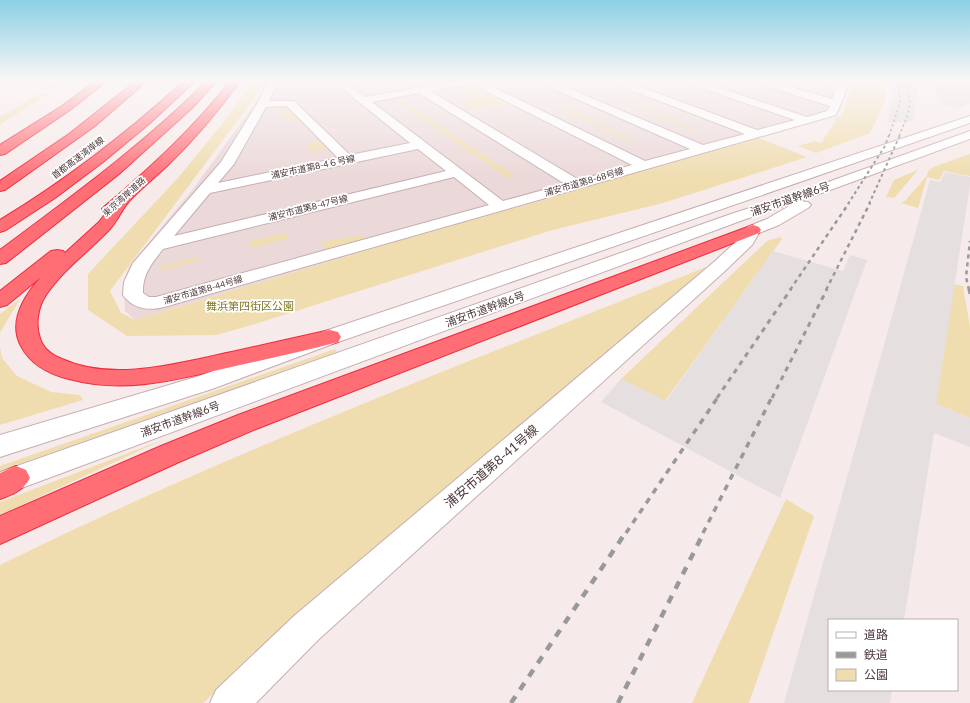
<svg xmlns="http://www.w3.org/2000/svg" width="970" height="703" viewBox="0 0 970 703" font-family="Lato,'Noto Sans JP',sans-serif">
  <style>
    .residential { fill: #ebd8d8 }
    .green { fill: #efddaf }
    .parking { fill: #e5dfe0 }
    .lines { fill: none; stroke-linecap: round; stroke-linejoin: round }
    .minor-casing { stroke: #c6aeb0; stroke-width: 2 }
    .highway-casing { stroke: #ef2c3d; stroke-width: 2 }
    .minor { fill: #fff; fill-rule: evenodd }
    .highway { fill: #ff6d75; fill-rule: evenodd }
    .rail-far5 { stroke: #999; stroke-width: 1.5; stroke-dasharray: 2.5 2.5; stroke-linecap: butt }
    .rail-far4 { stroke: #999; stroke-width: 2; stroke-dasharray: 3 3; stroke-linecap: butt }
    .rail-far3 { stroke: #999; stroke-width: 2.5; stroke-dasharray: 4 4; stroke-linecap: butt }
    .rail-far2 { stroke: #999; stroke-width: 3; stroke-dasharray: 5 5; stroke-linecap: butt }
    .rail-far1 { stroke: #999; stroke-width: 3.5; stroke-dasharray: 6 6; stroke-linecap: butt }
    .rail { stroke: #999; stroke-width: 4.5; stroke-dasharray: 8 8; stroke-linecap: butt }
    .labels { text-anchor: middle; stroke-width: 3.5; stroke-linejoin: round; paint-order: stroke }
    .far-street-label { font-size: 9px; fill: #4c3739; stroke: #fff }
    .street-label { font-size: 11px; fill: #4c3739; stroke: #fff }
    .park-label { font-size: 11px; fill: #807721; stroke: #fff }
    .near-street-label { font-size: 13px; fill: #4c3739; stroke: #fff }
  </style>
  <rect width="100%" height="100%" fill="#f7eaea"/>
  <path class="residential" d="M 271,81 L 850,81 L 842,106 L 837,115 L 523,206 L 484,215 L 135,320 L 125,311 L 124,282 L 129,266 L 194,188 Z"/>
  <g class="green">
    <path d="M 0,81 L 67,81 L 54,90 L 40,91 L 57,81 L 0,84 Z"/>
    <path d="M 254,81 L 267,81 L 110,291 L 121,313 L 135,320 L 484,215 L 523,206 L 756,137 L 807,157 L 663,203 L 549,231 L 245,327 L 216,335 L 127,336 L 88,310 L 88,274 L 178,178 L 218,129 Z"/>
    <path d="M 574,81 L 578,81 L 699,130 L 694,131 Z"/>
    <path d="M 853,81 L 886,81 L 885,101 L 870,133 L 816,153 L 798,146 L 815,141 L 821,143 L 835,122 L 834,119 L 842,115 Z"/>
    <path d="M 475,84 L 510,103 L 469,110 L 457,103 L 474,100 L 461,91 L 477,88 L 472,85 Z"/>
    <path d="M 49,93 L 0,125 L 0,117 L 38,94 Z"/>
    <path d="M 397,97 L 515,176 L 508,178 L 391,98 Z"/>
    <path d="M 559,104 L 636,141 L 631,142 L 554,105 Z"/>
    <path d="M 274,105 L 287,106 L 302,120 L 284,124 L 295,120 L 286,119 L 282,114 L 287,113 L 282,108 L 274,107 Z"/>
    <path d="M 321,141 L 328,149 L 313,152 L 306,144 Z"/>
    <path d="M 970,154 L 970,176 L 944,171 L 939,180 L 927,177 L 918,208 L 901,203 L 905,201 L 926,177 L 929,170 L 933,167 Z"/>
    <path d="M 918,170 L 894,198 L 886,197 L 894,180 Z"/>
    <path d="M 285,233 L 289,238 L 252,248 L 248,242 Z"/>
    <path d="M 361,235 L 364,239 L 326,250 L 321,242 Z"/>
    <path d="M 780,237 L 782,239 L 665,401 L 621,379 L 767,241 Z"/>
    <path d="M 199,257 L 200,260 L 161,271 L 160,267 Z"/>
    <path d="M 706,267 L 707,267 L 367,555 L 203,703 L 0,703 L 0,565 C 229,452 469,362 706,267 Z"/>
    <path d="M 954,284 L 963,286 L 970,327 L 970,418 L 936,404 Z"/>
    <path d="M 20,299 L 0,333 L 0,314 Z"/>
    <path d="M 0,347 L 2,358 L 17,376 L 51,392 L 80,395 L 83,400 L 0,425 Z"/>
    <path d="M 335,349 L 337,352 L 0,471 L 0,466 Z"/>
    <path d="M 165,439 L 0,515 L 0,502 Z"/>
    <path d="M 786,499 L 814,516 L 749,703 L 692,703 Z"/>
  </g>
  <g class="parking">
    <path d="M 894,81 L 916,81 L 918,93 L 913,121 L 888,123 Z"/>
    <path d="M 931,81 L 970,81 L 970,103 L 959,108 L 941,105 Z"/>
    <path d="M 945,172 L 970,177 L 970,185 L 936,404 L 970,418 L 970,447 L 934,433 L 904,620 L 829,620 L 829,690 L 892,690 L 890,703 L 784,703 L 930,180 L 940,182 Z"/>
    <path d="M 773,251 L 843,271 L 850,255 L 867,260 L 780,498 L 601,402 L 621,379 L 666,401 Z"/>
  </g>
  <g class="lines">
    <g class="minor-casing">
      <g id="minor">
        <path d="M 268,81 L 278,81 L 269,101 L 294,101 L 350,155 L 410,143 L 333,81 L 344,81 L 365,97 L 457,81 L 481,81 L 645,161 L 690,149 L 540,83 L 538,81 L 551,81 L 703,145 L 745,134 L 613,83 L 611,81 L 625,81 L 757,130 L 795,120 L 687,83 L 685,81 L 699,81 L 807,117 L 827,111 L 830,106 L 756,83 L 754,81 L 769,81 L 832,99 L 837,87 L 823,83 L 821,81 L 850,81 L 836,115 L 164,307 C 148,311 133,309 123,295 L 124,282 L 133,263 L 221,162 L 257,104 ZM 472,84 L 632,165 L 579,180 L 430,91 ZM 419,93 L 565,184 L 503,201 L 372,102 ZM 287,106 L 338,158 L 218,183 L 234,164 L 266,107 ZM 418,149 L 446,171 L 174,236 L 210,193 ZM 454,177 L 489,205 L 156,297 L 149,297 L 143,293 C 142,275 152,263 163,249 Z"/>
        <path d="M 970,116 L 970,123 L 338,342 L 212,389 L 0,457 L 0,435 L 196,377 L 322,332 Z"/>
        <path d="M 970,131 L 970,139 L 800,201 L 808,202 L 811,205 L 808,208 L 779,225 L 759,233 L 752,245 L 726,270 L 318,640 L 256,703 L 210,703 L 216,690 L 294,616 L 714,262 L 740,238 L 747,227 L 767,219 L 796,202 L 743,220 L 0,496 L 0,472 L 731,214 L 817,186 Z"/>
      </g>
    </g>
    <g class="highway-casing">
      <g id="highway">
        <path d="M 96,81 L 107,81 L 70,110 L 5,154 L 0,155 L 0,145 L 62,106 Z"/>
        <path d="M 136,81 L 147,81 L 95,126 L 5,190 L 0,191 L 0,181 L 69,134 Z"/>
        <path d="M 184,81 L 195,81 L 150,123 L 103,162 L 55,198 L 6,230 L 0,232 L 0,220 C 66,180 127,133 184,81 Z"/>
        <path d="M 207,81 L 217,81 L 192,108 L 119,174 L 6,263 L 0,264 L 0,250 C 71,197 144,144 207,81 Z"/>
        <path d="M 230,81 L 240,81 C 218,112 194,140 167,166 C 155,177 142,188 131,199 C 122,208 118,221 109,230 C 88,252 63,270 46,295 C 38,307 35,324 40,338 C 43,349 52,355 62,359 C 114,383 182,362 236,351 C 267,344 299,337 330,330 L 338,332 L 341,337 L 338,342 C 305,351 272,358 240,365 C 182,378 128,395 69,379 C 49,374 31,365 21,346 C 8,322 24,296 41,277 L 7,305 L 0,307 L 0,291 L 51,251 L 57,250 L 63,251 L 65,253 L 99,222 L 106,213 L 102,209 L 105,206 C 150,168 194,128 230,81 Z"/>
        <path d="M 753,225 L 759,227 L 761,230 L 759,233 L 256,429 L 179,462 L 0,544 L 0,516 L 161,446 L 238,415 Z"/>
        <path d="M 16,466 L 26,470 L 30,478 C 24,490 12,495 0,499 L 0,473 Z"/>
      </g>
    </g>
    <use href="#minor" class="minor"/>
    <use href="#highway" class="highway"/>
    <g class="rail-far5">
      <path d="M 889,136 L 900,103 L 898,81"/>
      <path d="M 899,136 L 907,117 L 910,103 L 906,81"/>
    </g>
    <g class="rail-far4">
      <path d="M 848,204 L 885,146 L 889,135"/>
      <path d="M 869,204 L 900,135"/>
    </g>
    <g class="rail-far3">
      <path d="M 790,290 L 849,203"/>
      <path d="M 826,290 L 870,203"/>
      <path d="M 969,290 L 966,277 L 970,241"/>
    </g>
    <g class="rail-far2">
      <path d="M 969,289 L 970,294"/>
      <path d="M 717,398 L 791,289"/>
      <path d="M 772,398 L 827,289"/>
    </g>
    <g class="rail-far1">
      <path d="M 626,533 L 718,397"/>
      <path d="M 703,533 L 772,397"/>
    </g>
    <g class="rail">
      <path d="M 511,703 L 626,532"/>
      <path d="M 618,703 L 704,532"/>
    </g>
  </g>
  <linearGradient id="sky" x2="0" y2="1"><stop stop-color="#8bd0e4"/><stop offset="0.45" stop-color="#fbf6f6"/><stop offset="1" stop-color="#fbf6f6" stop-opacity="0"/></linearGradient>
  <rect width="970" height="179" fill="url(#sky)"/>
  <g class="labels">
    <g class="far-street-label">
      <text transform="translate(78 158) rotate(-37)" y="3">首都高速湾岸線</text>
      <text transform="translate(313 167) rotate(-12)" y="3">浦安市道第8-4６号線</text>
      <text transform="translate(584 182) rotate(-16)" y="3">浦安市道第8-68号線</text>
      <text transform="translate(124 197) rotate(-42)" y="3">東京湾岸道路</text>
      <text transform="translate(308 208) rotate(-14)" y="3">浦安市道第8-47号線</text>
      <text transform="translate(203 290) rotate(-16)" y="3">浦安市道第8-44号線</text>
    </g>
    <g class="street-label">
      <text transform="translate(790 199) rotate(-19)" y="4">浦安市道幹線6号</text>
      <text transform="translate(485 309) rotate(-20)" y="4">浦安市道幹線6号</text>
      <text transform="translate(180 419) rotate(-20)" y="4">浦安市道幹線6号</text>
    </g>
    <g class="park-label">
      <text x="250" y="310">舞浜第四街区公園</text>
    </g>
    <g class="near-street-label">
      <text transform="translate(491 466) rotate(-41)" y="5">浦安市道第8-41号線</text>
    </g>
  </g>
  <rect x="828" y="619" width="130" height="72" fill="#ffffff" stroke="#b7afb0"/>
  <rect x="836" y="632" width="20" height="6" fill="#ffffff" stroke="#b7afb0"/>
  <text x="864" y="639" font-size="12" fill="#4c3739">道路</text>
  <rect x="836" y="652" width="20" height="6" fill="#999999" stroke="#b7afb0"/>
  <text x="864" y="659" font-size="12" fill="#4c3739">鉄道</text>
  <rect x="836" y="669" width="20" height="12" fill="#efddaf" stroke="#b7afb0"/>
  <text x="864" y="679" font-size="12" fill="#4c3739">公園</text>
</svg>
